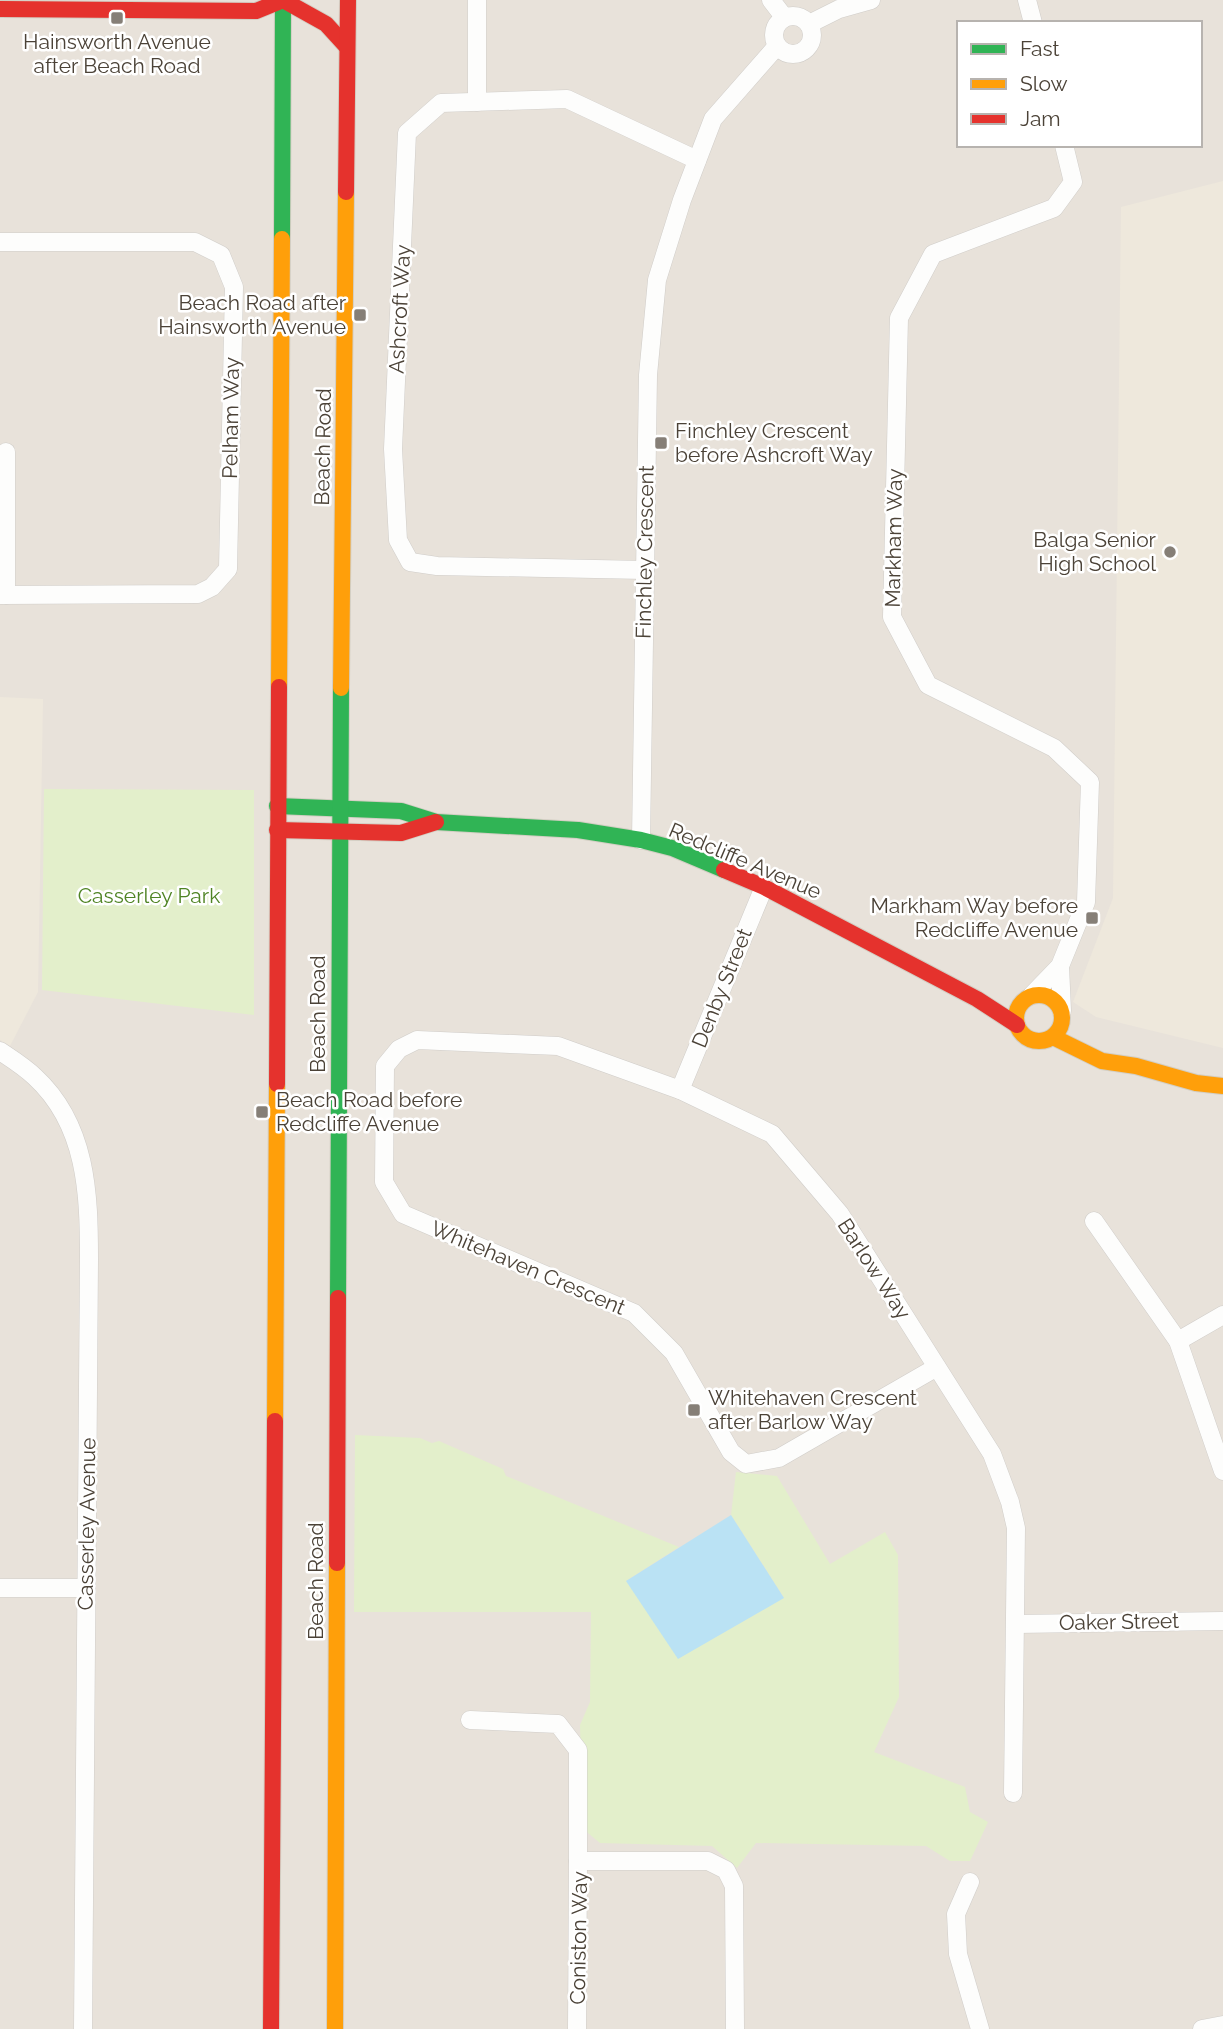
<svg xmlns="http://www.w3.org/2000/svg" width="1223" height="2029" viewBox="0 0 1223 2029" font-family="Raleway,sans-serif">
  <style>
    .residential { fill: #e8e2da; fill-rule: evenodd }
    .education { fill: #eee8dc }
    .green { fill: #e3efcb }
    .water { fill: #bae2f4 }
    .lines { fill: none; stroke-linecap: round; stroke-linejoin: round }
    .street-casing { stroke: #d0cdc9; stroke-width: 19 }
    .fast-casing { stroke: #d3cec3; stroke-width: 18 }
    .slow-casing { stroke: #d3cec3; stroke-width: 18 }
    .jam-casing { stroke: #d3cec3; stroke-width: 18 }
    .street { stroke: #fdfdfc; stroke-width: 18 }
    .fast { stroke: #30b455; stroke-width: 16 }
    .slow { stroke: #ff9f0a; stroke-width: 16 }
    .jam { stroke: #e5322d; stroke-width: 16 }
    .poi-dot { fill: #867f77; stroke: #fff; stroke-width: 2.5 }
    .labels { text-anchor: middle; stroke-width: 5; stroke-linejoin: round; paint-order: stroke }
    .poi-label { font-size: 21px; fill: #4b4237; stroke: #fff; text-anchor: end }
    .street-label { font-size: 21px; fill: #4b4237; stroke: #fff }
    .park-label { font-size: 21px; fill: #4f8424; stroke: #fff }
  </style>
  <rect width="100%" height="100%" fill="#f3f1ed"/>
  <path class="residential" d="M 0,0 L 1223,0 L 1223,2029 L 0,2029 ZM 959,23 L 1200,23 L 1200,145 L 959,145 Z"/>
  <g class="education">
    <path d="M 1223,181 L 1223,1048 L 1096,1017 L 1073,1002 L 1113,898 L 1121,207 Z"/>
    <path d="M 0,697 L 43,699 L 38,992 L 10,1046 L 0,1040 Z"/>
  </g>
  <g class="green">
    <path d="M 44,789 L 254,790 L 254,1015 L 42,990 Z"/>
    <path d="M 355,1435 L 420,1438 L 432,1443 L 439,1441 L 503,1469 L 506,1476 L 679,1547 L 626,1581 L 784,1598 L 731,1515 L 736,1472 L 777,1476 L 830,1564 L 885,1532 L 898,1555 L 899,1697 L 874,1752 L 965,1787 L 970,1812 L 988,1822 L 970,1861 L 950,1861 L 926,1846 L 756,1843 L 737,1868 L 712,1846 L 600,1843 L 583,1829 L 580,1725 L 590,1702 L 591,1612 L 354,1612 Z"/>
  </g>
  <path class="water" d="M 731,1515 L 784,1598 L 678,1659 L 626,1581 Z"/>
  <g class="lines">
    <g class="street-casing">
      <g id="street">
        <path d="M 477,0 L 477,102"/>
        <path d="M 771,0 L 784,17"/>
        <path d="M 1027,0 L 1033,23"/>
        <circle cx="793" cy="35" r="19"/>
        <path d="M 809,24 L 839,9 L 871,0"/>
        <path d="M 0,242 L 195,242 L 221,255 L 234,287 L 228,569 L 212,587 L 198,594 L 0,595"/>
        <path d="M 6,452 L 6,595"/>
        <path d="M 645,570 L 437,566 L 410,562 L 398,540 L 393,449 L 407,133 L 441,103 L 567,99 L 697,160"/>
        <path d="M 641,840 L 648,375 L 657,280 L 682,200 L 713,119 L 777,46"/>
        <path d="M 1060,966 L 1062,1011"/>
        <path d="M 1032,995 L 1060,966 L 1086,902 L 1090,782 L 1054,748 L 928,685 L 892,617 L 899,318 L 933,254 L 1054,208 L 1073,182 L 1064,145"/>
        <path d="M 0,1051 C 12,1059 25,1067 35,1077 C 87,1125 89,1194 89,1259 L 83,2029"/>
        <path d="M 680,1090 L 764,887"/>
        <path d="M 1094,1221 L 1178,1341 L 1223,1471"/>
        <path d="M 1178,1341 L 1223,1315"/>
        <path d="M 937,1367 L 779,1458 L 746,1464 L 731,1452 L 674,1353 L 634,1313 L 403,1214 L 384,1182 L 385,1066 L 399,1049 L 417,1040 L 558,1046 L 680,1090 L 772,1134 L 840,1214 L 992,1454 L 1010,1502 L 1016,1528 L 1013,1793"/>
        <path d="M 0,1588 L 86,1588"/>
        <path d="M 1016,1624 L 1223,1621"/>
        <path d="M 470,1720 L 558,1724 L 578,1750 L 578,1861"/>
        <path d="M 970,1882 L 956,1914 L 958,1954 L 980,2029"/>
        <path d="M 577,2029 L 578,1861 L 708,1861 L 726,1870 L 734,1886 L 735,2029"/>
        <path d="M 1202,2029 L 1223,2025"/>
      </g>
    </g>
    <g class="fast-casing">
      <g id="fast">
        <path d="M 282,239 L 283,0"/>
        <path d="M 277,806 L 401,811 L 436,822 L 578,830 L 641,840 L 672,848 L 724,870"/>
        <path d="M 338,1298 L 341,688"/>
      </g>
    </g>
    <g class="slow-casing">
      <g id="slow">
        <path d="M 279,687 L 282,239"/>
        <path d="M 341,688 L 346,192"/>
        <circle cx="1039" cy="1018" r="23"/>
        <path d="M 1053,1037 L 1102,1061 L 1136,1066 L 1196,1083 L 1223,1086"/>
        <path d="M 275,1421 L 277,1084"/>
        <path d="M 335,2029 L 337,1563"/>
      </g>
    </g>
    <g class="jam-casing">
      <g id="jam">
        <path d="M 0,9 L 256,11 L 283,0 L 326,24 L 347,47"/>
        <path d="M 346,192 L 348,0"/>
        <path d="M 277,830 L 401,833 L 436,822"/>
        <path d="M 724,870 L 764,887 L 977,999 L 1017,1025"/>
        <path d="M 277,1084 L 279,687"/>
        <path d="M 337,1563 L 338,1298"/>
        <path d="M 271,2029 L 275,1421"/>
      </g>
    </g>
    <use href="#street" class="street"/>
    <use href="#fast" class="fast"/>
    <use href="#slow" class="slow"/>
    <use href="#jam" class="jam"/>
  </g>
  <g class="poi-dot">
    <rect x="110" y="11" width="14" height="14" rx="3.5"/>
    <rect x="353" y="308" width="14" height="14" rx="3.5"/>
    <rect x="654" y="436" width="14" height="14" rx="3.5"/>
    <circle cx="1170" cy="552" r="7"/>
    <rect x="1085" y="911" width="14" height="14" rx="3.5"/>
    <rect x="255" y="1105" width="14" height="14" rx="3.5"/>
    <rect x="687" y="1403" width="14" height="14" rx="3.5"/>
  </g>
  <g class="labels">
    <g class="poi-label">
      <text x="117" y="49" text-anchor="middle">Hainsworth Avenue<tspan x="117" dy="24">after Beach Road</tspan></text>
      <text x="346" y="310">Beach Road after<tspan x="346" dy="24">Hainsworth Avenue</tspan></text>
      <text x="675" y="438" text-anchor="start">Finchley Crescent<tspan x="675" dy="24">before Ashcroft Way</tspan></text>
      <text x="1156" y="547">Balga Senior<tspan x="1156" dy="24">High School</tspan></text>
      <text x="1078" y="913">Markham Way before<tspan x="1078" dy="24">Redcliffe Avenue</tspan></text>
      <text x="276" y="1107" text-anchor="start">Beach Road before<tspan x="276" dy="24">Redcliffe Avenue</tspan></text>
      <text x="708" y="1405" text-anchor="start">Whitehaven Crescent<tspan x="708" dy="24">after Barlow Way</tspan></text>
    </g>
    <g class="street-label">
      <text transform="translate(400 309) rotate(-87)" y="7">Ashcroft Way</text>
      <text transform="translate(231 418) rotate(-89)" y="7">Pelham Way</text>
      <text transform="translate(323 447) rotate(-89)" y="7">Beach Road</text>
      <text transform="translate(894 538) rotate(-89)" y="7">Markham Way</text>
      <text transform="translate(645 552) rotate(-89)" y="7">Finchley Crescent</text>
      <text transform="translate(745 861) rotate(23)" y="7">Redcliffe Avenue</text>
      <text transform="translate(722 988) rotate(-68)" y="7">Denby Street</text>
      <text transform="translate(318 1014) rotate(-90)" y="7">Beach Road</text>
      <text transform="translate(528 1268) rotate(23)" y="7">Whitehaven Crescent</text>
      <text transform="translate(874 1269) rotate(57)" y="7">Barlow Way</text>
      <text transform="translate(87 1524) rotate(-89)" y="7">Casserley Avenue</text>
      <text transform="translate(316 1581) rotate(-90)" y="7">Beach Road</text>
      <text transform="translate(1119 1622) rotate(-1)" y="7">Oaker Street</text>
      <text transform="translate(579 1938) rotate(-89)" y="7">Coniston Way</text>
    </g>
    <g class="park-label">
      <text x="149" y="903">Casserley Park</text>
    </g>
  </g>
  <rect x="957" y="21" width="245" height="126" fill="#ffffff" stroke="#b7b3af" stroke-width="2"/>
  <rect x="971" y="44" width="35" height="10" fill="#30b455" stroke="#b7b3af" stroke-width="2"/>
  <text x="1020" y="56" font-size="21" fill="#4b4237">Fast</text>
  <rect x="971" y="79" width="35" height="10" fill="#ff9f0a" stroke="#b7b3af" stroke-width="2"/>
  <text x="1020" y="91" font-size="21" fill="#4b4237">Slow</text>
  <rect x="971" y="114" width="35" height="10" fill="#e5322d" stroke="#b7b3af" stroke-width="2"/>
  <text x="1020" y="126" font-size="21" fill="#4b4237">Jam</text>
</svg>
